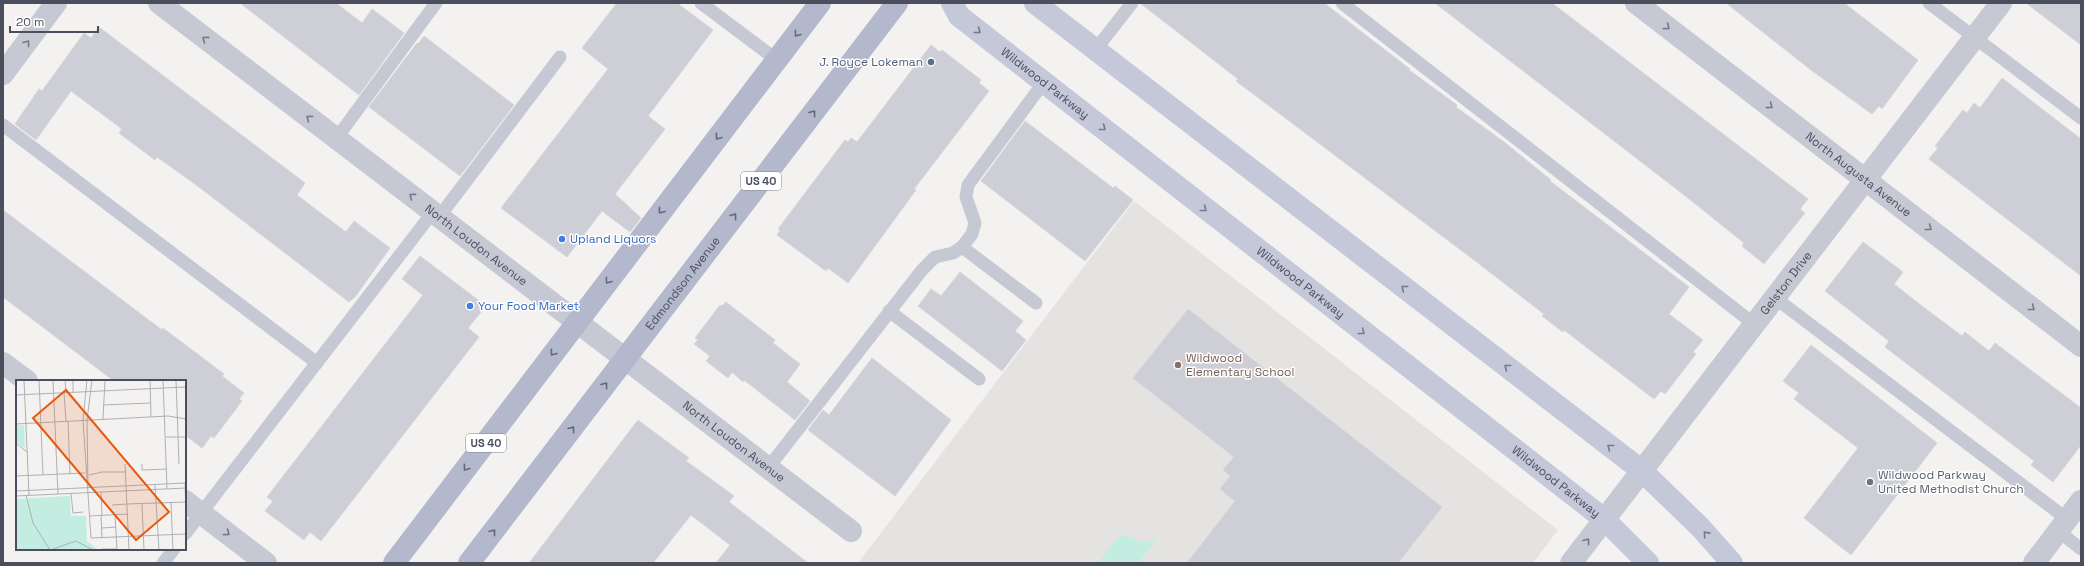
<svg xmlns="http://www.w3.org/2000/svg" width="2084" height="566" viewBox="0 0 2084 566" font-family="'Space Grotesk',sans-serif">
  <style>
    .education { fill: #e4e3e2 }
    .green { fill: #c3ede0 }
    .building { fill: #cecfd6; stroke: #d6d5dc }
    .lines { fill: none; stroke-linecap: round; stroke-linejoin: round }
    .lane { stroke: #c6c9d4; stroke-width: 13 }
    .street { stroke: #c6c9d4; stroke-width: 22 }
    .secondary { stroke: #c5c8d8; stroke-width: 22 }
    .primary { stroke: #b3b8cd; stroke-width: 22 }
    .oneway { stroke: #757987 }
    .oneway2 { stroke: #757988 }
    .oneway3 { stroke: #646879 }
    .service-dot { fill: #5c6f8a; stroke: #fff; stroke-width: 1.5 }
    .shop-dot { fill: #3f7fe0; stroke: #fff; stroke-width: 1.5 }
    .education-dot { fill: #8d6e63; stroke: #fff; stroke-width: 1.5 }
    .worship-dot { fill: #6b7280; stroke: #fff; stroke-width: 1.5 }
    .labels { text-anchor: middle; stroke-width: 3; stroke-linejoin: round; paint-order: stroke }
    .shield { fill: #fff; stroke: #80838e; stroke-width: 1 }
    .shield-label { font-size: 11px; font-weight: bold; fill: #4a4e5d }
    .service-label { font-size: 12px; fill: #4e5e75; stroke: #fff; text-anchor: end }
    .street-label { font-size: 12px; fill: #4a4e5d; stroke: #fff }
    .shop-label { font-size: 12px; fill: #366cbe; stroke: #fff; text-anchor: start }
    .education-label { font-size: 12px; fill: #785e54; stroke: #fff; text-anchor: start }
    .worship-label { font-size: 12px; fill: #5b616d; stroke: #fff; text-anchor: start }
    .inset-road { fill: none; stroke: #afb0b6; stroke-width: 1 }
    .view { fill: #e8590c; fill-opacity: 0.15; stroke: #e8590c; stroke-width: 2 }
    .inset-edge { fill: none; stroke: #4a4e5d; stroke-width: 2 }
  </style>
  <rect width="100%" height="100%" fill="#f3f2f1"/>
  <path class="education" d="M 1134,201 L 1558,530 L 1533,563 L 858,563 Z"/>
  <path class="green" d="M 1126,535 L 1143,542 L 1156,540 L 1138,563 L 1098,563 L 1118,537 Z"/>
  <g class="building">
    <path d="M 240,3 L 336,3 L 362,23 L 372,9 L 404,33 L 359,95 Z"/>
    <path d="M 617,3 L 677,3 L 713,30 L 648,116 L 665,129 L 615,194 L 641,218 L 630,232 L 602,211 L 567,257 L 501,208 L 608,69 L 582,48 Z"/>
    <path d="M 1140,3 L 1324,3 L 1410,69 L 1409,70 L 1457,105 L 1456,107 L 1504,142 L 1551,180 L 1550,181 L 1689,287 L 1669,314 L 1703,340 L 1693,352 L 1696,354 L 1665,394 L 1661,391 L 1654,399 L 1564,330 L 1563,332 L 1542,316 L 1544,314 L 1474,260 L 1260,99 L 1236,81 L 1238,79 Z"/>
    <path d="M 1435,3 L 1552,3 L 1808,199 L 1800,209 L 1805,213 L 1764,264 L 1742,246 L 1744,243 L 1688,198 Z"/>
    <path d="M 1726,3 L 1844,3 L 1918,60 L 1882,109 L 1879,106 L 1872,114 L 1811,70 Z"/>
    <path d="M 2026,3 L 2081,3 L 2081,45 Z"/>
    <path d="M 99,27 L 305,183 L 297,195 L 318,211 L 346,232 L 354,221 L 390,248 L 355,297 L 349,302 L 195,184 L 157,157 L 155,160 L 119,133 L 122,129 L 71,91 L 36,140 L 15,124 L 39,89 L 42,91 L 84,33 L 91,38 Z"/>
    <path d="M 424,36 L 514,105 L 460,176 L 369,107 L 417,43 L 418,44 Z"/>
    <path d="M 931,45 L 940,52 L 942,50 L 981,80 L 979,83 L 989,91 L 914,189 L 916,190 L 848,283 L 828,268 L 826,271 L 777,235 L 780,230 L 778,229 L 845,140 L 848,142 L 851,138 L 857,142 Z"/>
    <path d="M 2002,78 L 2081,139 L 2081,276 L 1929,159 L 1938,148 L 1935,146 L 1963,110 L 1967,113 L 1974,103 L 1980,108 Z"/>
    <path d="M 1025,121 L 1113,188 L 1115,186 L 1133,200 L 1085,261 L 981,181 Z"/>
    <path d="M 3,210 L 162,330 L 163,328 L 224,374 L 222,376 L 244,393 L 239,399 L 242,401 L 214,438 L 211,436 L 202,448 L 185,435 L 185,381 L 114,381 L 3,297 Z"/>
    <path d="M 1863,242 L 1903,272 L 1894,284 L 1918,303 L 1962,336 L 1965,332 L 1989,351 L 1995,343 L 2081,408 L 2081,445 L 2053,482 L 2031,465 L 2034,461 L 1885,347 L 1889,341 L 1825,291 Z"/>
    <path d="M 420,256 L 486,306 L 468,328 L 479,337 L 321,541 L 310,532 L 304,540 L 265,511 L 273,501 L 267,497 L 423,295 L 402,279 Z"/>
    <path d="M 960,272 L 1023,321 L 1015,331 L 1026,340 L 1002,371 L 918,306 L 931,289 L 941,296 Z"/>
    <path d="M 726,302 L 775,340 L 773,343 L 800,364 L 787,382 L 810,401 L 795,420 L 744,380 L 743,382 L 732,372 L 728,378 L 706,361 L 710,356 L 694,344 L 698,340 L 695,338 L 720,305 L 722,306 Z"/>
    <path d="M 1188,309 L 1442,507 L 1398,563 L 1187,563 L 1235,501 L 1220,489 L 1230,476 L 1223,470 L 1234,457 L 1133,378 Z"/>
    <path d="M 1811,345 L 1937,443 L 1851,555 L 1804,518 L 1858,448 L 1794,399 L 1799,393 L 1783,381 Z"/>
    <path d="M 872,358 L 951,420 L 895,496 L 808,430 L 823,410 L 829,415 Z"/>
    <path d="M 638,420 L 689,458 L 686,461 L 734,496 L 729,502 L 808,563 L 716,563 L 730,545 L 691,515 L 653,563 L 529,563 Z"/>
  </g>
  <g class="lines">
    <g class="lane">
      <path d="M 701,3 L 777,60"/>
      <path d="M 1342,3 L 1754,324"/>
      <path d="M 1929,3 L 2081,118"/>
      <path d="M 1096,49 L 1132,3"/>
      <path d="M 3,125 L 317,363"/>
      <path d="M 336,139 L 436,3"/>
      <path d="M 439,217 L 560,57"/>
      <path d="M 962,247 L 1036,303"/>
      <path d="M 1774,297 L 2067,519"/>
      <path d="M 889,311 L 979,379"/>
      <path d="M 768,468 L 922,270 L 935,257 L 953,253 L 962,247 L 972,234 L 975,223 L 966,197 L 968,185 L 1044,82"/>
      <path d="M 2058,531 L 2081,549"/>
      <path d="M 185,534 L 433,212"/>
      <path d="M 163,563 L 174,549"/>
    </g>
    <g class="street">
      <path id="s1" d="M 159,3 L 851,531"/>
      <path id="s2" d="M 1636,3 L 2081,346"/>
      <path d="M 3,74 L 56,3"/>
      <path d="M 3,363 L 27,381"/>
      <path d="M 185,501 L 266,563"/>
      <path id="s3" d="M 1571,563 L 2001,3"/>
      <path d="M 2034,563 L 2081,501"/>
    </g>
    <g class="secondary">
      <path id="s4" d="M 952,3 L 959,16 L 1604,519 L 1648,563"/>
      <path d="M 1035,3 L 1641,470 L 1700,527 L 1732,563"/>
    </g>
    <g class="primary">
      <path d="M 394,563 L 820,3"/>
      <path id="s5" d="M 469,563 L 897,3"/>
    </g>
  </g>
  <defs><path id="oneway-chevron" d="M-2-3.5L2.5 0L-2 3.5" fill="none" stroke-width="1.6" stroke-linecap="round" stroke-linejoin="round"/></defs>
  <g class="oneway">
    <use href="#oneway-chevron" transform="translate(1667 27) rotate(37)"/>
    <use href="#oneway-chevron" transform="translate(205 39) rotate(-143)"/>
    <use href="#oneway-chevron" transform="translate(27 43) rotate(-53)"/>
    <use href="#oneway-chevron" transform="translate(1770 106) rotate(37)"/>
    <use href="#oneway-chevron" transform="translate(309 118) rotate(-143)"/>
    <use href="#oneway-chevron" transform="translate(412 196) rotate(-143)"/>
    <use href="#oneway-chevron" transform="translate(1929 228) rotate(38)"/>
    <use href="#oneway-chevron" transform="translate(2032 308) rotate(38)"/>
    <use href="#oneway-chevron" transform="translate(227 533) rotate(37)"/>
    <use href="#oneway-chevron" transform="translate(1587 541) rotate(-53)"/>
  </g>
  <g class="oneway2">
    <use href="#oneway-chevron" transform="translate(978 31) rotate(38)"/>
    <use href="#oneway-chevron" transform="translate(1103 128) rotate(38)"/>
    <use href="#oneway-chevron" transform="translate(1204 209) rotate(38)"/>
    <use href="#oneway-chevron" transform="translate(1404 288) rotate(-142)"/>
    <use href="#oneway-chevron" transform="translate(1362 332) rotate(38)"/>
    <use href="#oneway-chevron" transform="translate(1507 367) rotate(-142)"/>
    <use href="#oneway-chevron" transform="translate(1610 447) rotate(-142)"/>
    <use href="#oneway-chevron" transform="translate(1706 534) rotate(-132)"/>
  </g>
  <g class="oneway3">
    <use href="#oneway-chevron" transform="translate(797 34) rotate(127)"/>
    <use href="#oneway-chevron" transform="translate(813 113) rotate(-53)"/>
    <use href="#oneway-chevron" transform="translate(718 137) rotate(127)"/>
    <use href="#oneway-chevron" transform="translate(661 211) rotate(127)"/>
    <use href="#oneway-chevron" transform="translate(734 216) rotate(-53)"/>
    <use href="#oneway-chevron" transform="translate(608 281) rotate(127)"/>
    <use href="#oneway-chevron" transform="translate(553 353) rotate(127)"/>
    <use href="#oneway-chevron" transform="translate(605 385) rotate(-53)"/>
    <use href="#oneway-chevron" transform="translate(572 429) rotate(-52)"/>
    <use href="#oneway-chevron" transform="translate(466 468) rotate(127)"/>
    <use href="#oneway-chevron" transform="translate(493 532) rotate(-52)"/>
  </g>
  <circle class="service-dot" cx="931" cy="62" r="4"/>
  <g class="shop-dot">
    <circle cx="562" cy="239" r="4"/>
    <circle cx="470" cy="306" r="4"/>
  </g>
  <circle class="education-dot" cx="1178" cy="365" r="4"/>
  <circle class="worship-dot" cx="1870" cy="482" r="4"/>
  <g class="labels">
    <g class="shield">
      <rect x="741" y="172" width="40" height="18" rx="3"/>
      <rect x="466" y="434" width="40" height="18" rx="3"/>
    </g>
    <g class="shield-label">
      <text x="761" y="185">US 40</text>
      <text x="486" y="447">US 40</text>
    </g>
    <g class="service-label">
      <text x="923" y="66">J. Royce Lokeman</text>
    </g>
    <g class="street-label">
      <text dy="4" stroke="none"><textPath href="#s4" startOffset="124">Wildwood Parkway</textPath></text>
      <text dy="4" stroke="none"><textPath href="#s2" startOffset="281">North Augusta Avenue</textPath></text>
      <text dy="4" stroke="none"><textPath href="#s1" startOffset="399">North Loudon Avenue</textPath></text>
      <text dy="4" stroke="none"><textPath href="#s5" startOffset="352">Edmondson Avenue</textPath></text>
      <text dy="4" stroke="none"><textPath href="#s4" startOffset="448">Wildwood Parkway</textPath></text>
      <text dy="4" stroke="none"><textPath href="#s3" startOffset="353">Gelston Drive</textPath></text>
      <text dy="4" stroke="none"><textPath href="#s1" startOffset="723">North Loudon Avenue</textPath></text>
      <text dy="4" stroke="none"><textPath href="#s4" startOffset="772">Wildwood Parkway</textPath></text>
    </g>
    <g class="shop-label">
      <text x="570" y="243">Upland Liquors</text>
      <text x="478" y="310">Your Food Market</text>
    </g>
    <g class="education-label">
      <text x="1186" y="362">Wildwood<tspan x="1186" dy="14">Elementary School</tspan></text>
    </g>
    <g class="worship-label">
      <text x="1878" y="479">Wildwood Parkway<tspan x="1878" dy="14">United Methodist Church</tspan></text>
    </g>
  </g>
  <g transform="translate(16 380)">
    <rect width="170" height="170" fill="#f3f2f1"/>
    <path d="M 8,45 L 9,67 L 8,68 L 0,61 L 0,46 ZM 54,116 L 55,136 L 70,136 L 71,161 L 82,170 L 0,170 L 0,119 Z" fill="#c3ede0"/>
    <path class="inset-road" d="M 8,0 L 13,115M 23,0 L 27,95M 37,0 L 42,114M 49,0 L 50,13M 71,0 L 67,40 L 75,158 L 170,154M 134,0 L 135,37M 147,0 L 151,109M 160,0 L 163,84M 48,13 L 50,41M 57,13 L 57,0M 0,15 L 170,7M 87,25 L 135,23M 87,39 L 89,0M 52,41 L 54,94M 0,44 L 152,36 L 170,39M 150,57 L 170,57M 0,63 L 11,72M 109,84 L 113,170M 126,84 L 126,90 L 151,89M 73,95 L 86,92 L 110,92M 0,96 L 69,93M 169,103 L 170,134M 139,105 L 143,170M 72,107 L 71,40 L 76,0M 0,111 L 170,103M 85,112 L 86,135M 55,113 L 57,133 L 67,132M 10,115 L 17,143 L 34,170M 0,116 L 170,108M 155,123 L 157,170M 111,124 L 170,122M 126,124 L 128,170M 96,125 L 111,124M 85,135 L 86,158M 99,135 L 101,170M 73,136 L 112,134M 86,148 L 100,147M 86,169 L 101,169M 34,170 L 60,161 L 77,170"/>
    <path class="view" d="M 50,10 L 153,132 L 120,160 L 17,38 Z"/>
    <rect width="170" height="170" class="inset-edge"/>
  </g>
  <rect width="2084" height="566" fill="none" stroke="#4a4e5d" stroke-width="8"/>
  <path d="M10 26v6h88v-6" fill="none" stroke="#4a4e5d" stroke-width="2"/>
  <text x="16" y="26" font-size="12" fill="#4a4e5d" stroke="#ffffff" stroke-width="3" paint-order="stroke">20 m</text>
</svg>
